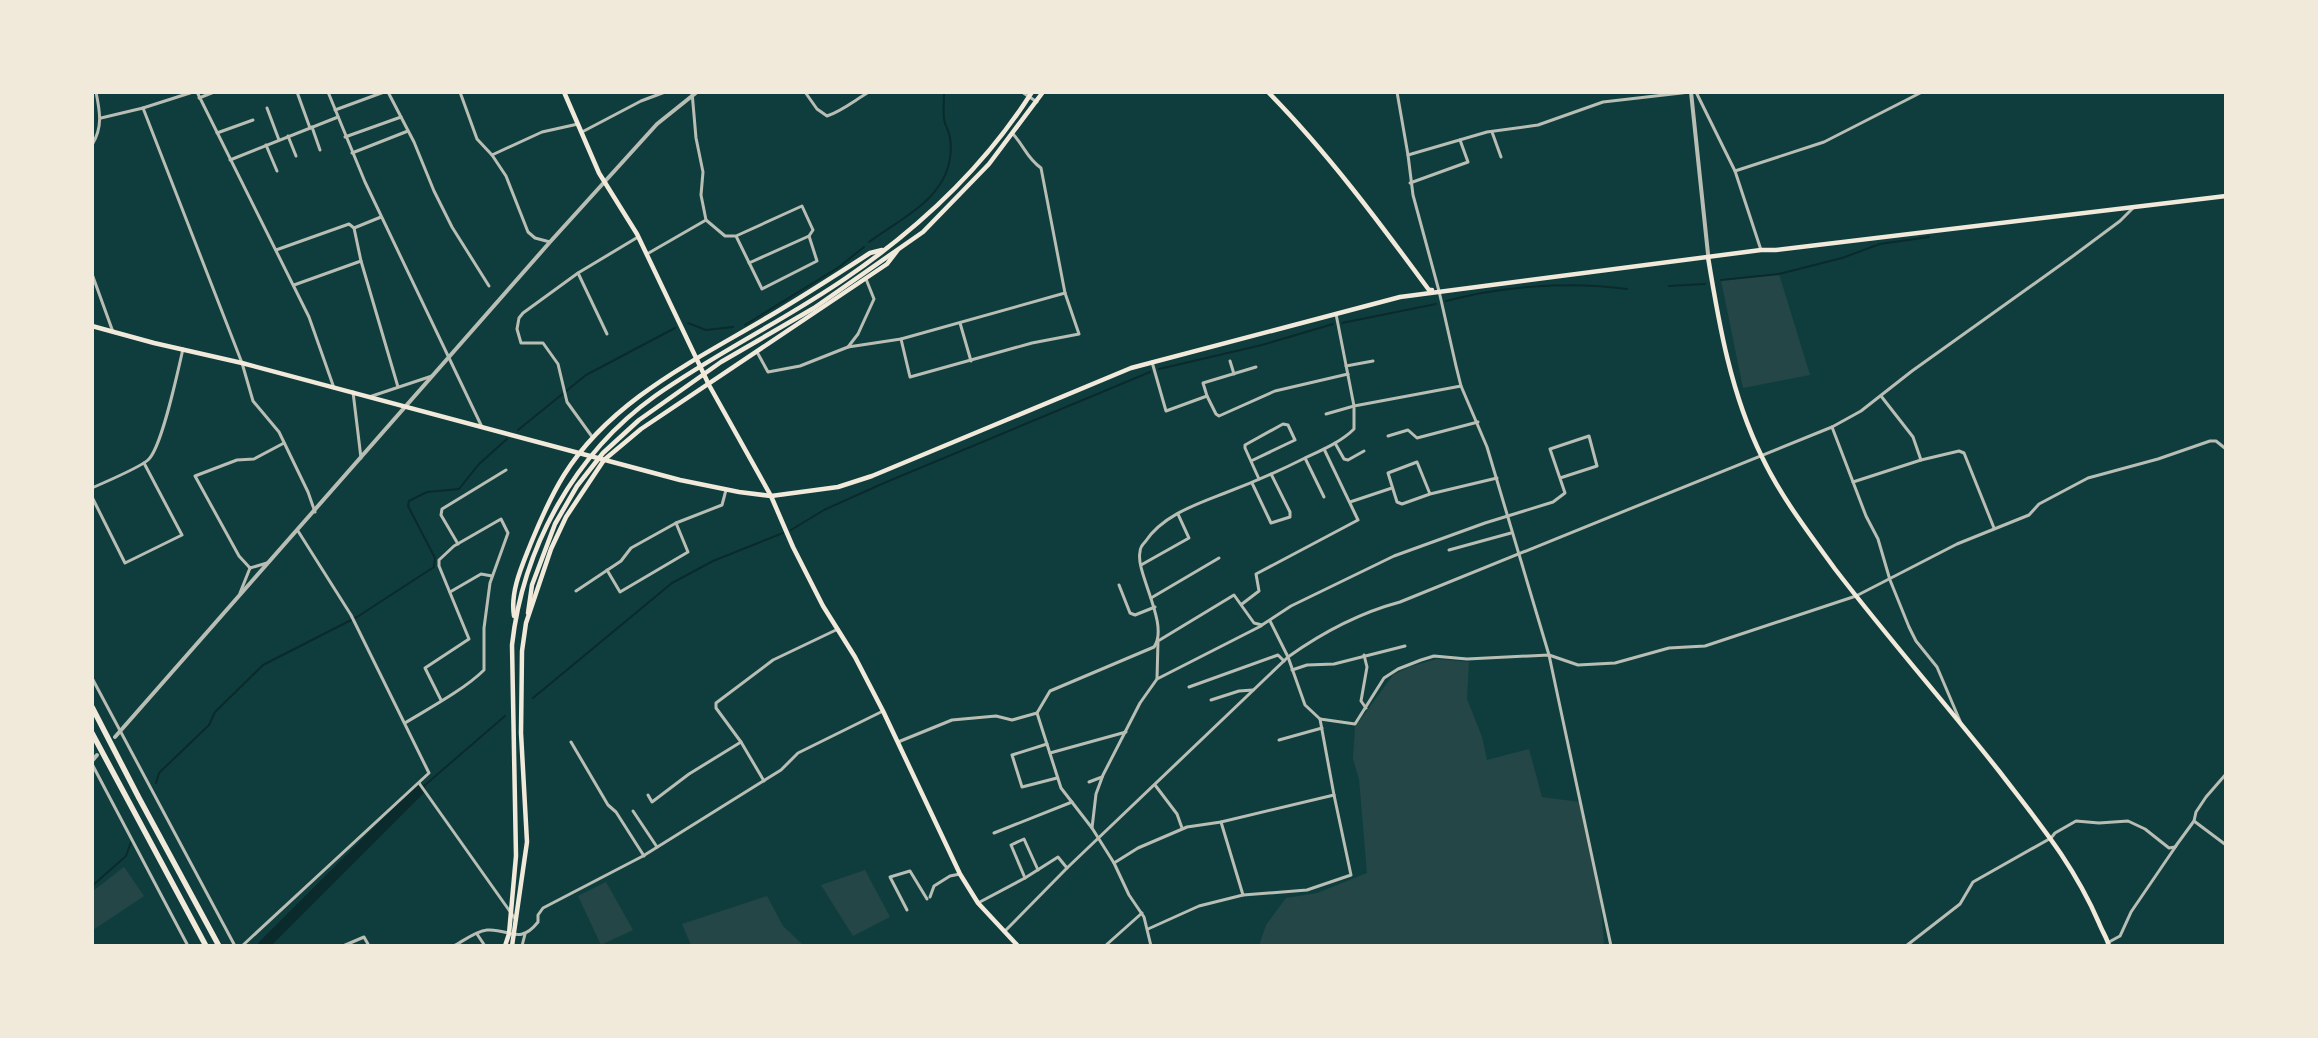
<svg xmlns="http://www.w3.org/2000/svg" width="2318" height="1038" viewBox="0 0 2318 1038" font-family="Overpass,sans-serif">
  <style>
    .green { fill: #244646 }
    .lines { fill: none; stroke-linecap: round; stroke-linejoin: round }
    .stream { stroke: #0a2a2b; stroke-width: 2 }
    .river { stroke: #0a2a2b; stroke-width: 11 }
    .minor { stroke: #b8beb3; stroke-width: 3 }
    .tertiary { stroke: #b8beb3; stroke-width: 4 }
    .secondary { stroke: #f1e9da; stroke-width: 4.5 }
    .motorway { stroke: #f1e9da; stroke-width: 5.5 }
  </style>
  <rect width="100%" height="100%" fill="#0f3d3e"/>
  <g class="green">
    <path d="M 1779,274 L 1810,375 L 1743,388 L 1721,280 Z"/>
    <path d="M 1437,659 L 1469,662 L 1467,699 L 1482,737 L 1487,760 L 1529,749 L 1542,797 L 1580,802 L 1600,895 L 1604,945 L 1259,946 L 1266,925 L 1286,898 L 1317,893 L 1367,873 L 1359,779 L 1353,759 L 1355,727 L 1393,675 L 1409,667 Z"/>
    <path d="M 124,867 L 144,896 L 93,930 L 93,891 Z"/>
    <path d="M 865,870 L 890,917 L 853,936 L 821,885 Z"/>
    <path d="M 606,882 L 633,930 L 601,945 L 578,896 Z"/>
    <path d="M 767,896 L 783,926 L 803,945 L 691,945 L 682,924 Z"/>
  </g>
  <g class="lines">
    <g class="stream">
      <path d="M 869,242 C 906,215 958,193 950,137 C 949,131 945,126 944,119 C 943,111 944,101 944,92"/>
      <path d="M 1721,280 L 1779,274 L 1842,258 L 1880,244 L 1929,237"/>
      <path d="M 1669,286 L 1705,284"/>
      <path d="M 1446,301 C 1501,286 1571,281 1627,289"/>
      <path d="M 688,323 L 706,330 L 733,327"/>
      <path d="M 1342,323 L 1436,304"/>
      <path d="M 745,325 L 839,267 L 864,247"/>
      <path d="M 1159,369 L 1262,345 L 1333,324"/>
      <path d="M 518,430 L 586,375 L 675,328"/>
      <path d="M 791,530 L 824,510 L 884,483 L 1150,372"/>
      <path d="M 533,698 L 672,583 L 713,561 L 783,533"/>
      <path d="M 156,783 L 159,773 L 209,725 L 215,712 L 263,665 L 357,617 L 434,567 L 435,558 L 408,506 L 409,501 L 427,492 L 459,489 L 479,464 L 507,439"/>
      <path d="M 425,785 L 505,716"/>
      <path d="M 92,886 L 126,856 L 131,842"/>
    </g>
    <path class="river" d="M 263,946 L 420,789"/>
    <g class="minor">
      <path d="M 197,92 L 309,317 L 334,388"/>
      <path d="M 297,92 L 310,128"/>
      <path d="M 328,92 L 365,182 L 482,427"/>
      <path d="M 388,92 L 414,142 L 434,191 L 452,227 L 489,286"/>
      <path d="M 460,92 L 477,139 L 492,155 L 542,132 L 578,124"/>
      <path d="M 692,92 L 696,138 L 703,172 L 701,195 L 706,220 L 725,236 L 736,236 L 802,206 L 813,230 L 809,236 L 817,261 L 762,289 L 736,236"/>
      <path d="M 805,92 L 817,109 L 827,116 C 842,111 855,100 869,92"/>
      <path d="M 1022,92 L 1037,102"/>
      <path d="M 1397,92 L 1408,155 L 1413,195 L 1439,291 L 1456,366 L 1461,386 L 1487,447 L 1549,655 L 1611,946"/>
      <path d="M 1696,92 L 1735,171 L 1761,250"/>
      <path d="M 199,98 L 214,92"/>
      <path d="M 143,108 L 193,92"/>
      <path d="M 267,108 L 279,140"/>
      <path d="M 335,110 L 384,92"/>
      <path d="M 101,118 L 143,108 L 242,363 L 253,401 L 279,432 L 308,492 L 315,512"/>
      <path d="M 312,127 L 320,150"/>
      <path d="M 582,132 L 641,101 L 665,92"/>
      <path d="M 1492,132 L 1501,157"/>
      <path d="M 217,133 L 253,120"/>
      <path d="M 288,136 L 296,156"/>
      <path d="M 345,137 L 401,117"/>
      <path d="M 92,145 C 103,127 100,112 96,92"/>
      <path d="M 266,145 L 277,171"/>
      <path d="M 352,153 L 408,131"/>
      <path d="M 492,155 L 506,176 L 528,232 L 535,238 L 550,242"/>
      <path d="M 1408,155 L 1487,132 L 1538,125 L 1603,102 L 1690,92"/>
      <path d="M 230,160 L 338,117"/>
      <path d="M 1735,171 L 1824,142 L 1922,92"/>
      <path d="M 1410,183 L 1468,162 L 1460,140"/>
      <path d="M 276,250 L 349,224 L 354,228 L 381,217"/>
      <path d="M 647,254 L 706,220"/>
      <path d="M 361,261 L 398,387"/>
      <path d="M 749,263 L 809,236"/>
      <path d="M 578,273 L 607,334"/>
      <path d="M 92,274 L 113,332"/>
      <path d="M 294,285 L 361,261 L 354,228"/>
      <path d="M 960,323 L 971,361"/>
      <path d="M 901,339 L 910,377 L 1032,343 L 1079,334 L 1065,293 L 1041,168 C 1026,157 1025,147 1013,134"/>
      <path d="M 848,347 L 901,339 L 1065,293"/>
      <path d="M 757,352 L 768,372 L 800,366 L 848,347 L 858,334 L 874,299 L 866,279"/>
      <path d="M 1230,361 L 1234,374"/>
      <path d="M 1152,362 L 1166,411 L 1207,396 L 1216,414 L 1219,416 L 1275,391 L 1348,374"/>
      <path d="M 1346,366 L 1373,361"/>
      <path d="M 353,392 L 361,458"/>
      <path d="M 1207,396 L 1203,383 L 1256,367"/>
      <path d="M 1881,396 L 1913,437 L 1921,460"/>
      <path d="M 369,397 L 432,376"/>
      <path d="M 1326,414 L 1354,406 L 1336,314"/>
      <path d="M 1832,427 L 1866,516 L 1878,539 L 1890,580 L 1909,627 L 1916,641 L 1937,667 L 1960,721"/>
      <path d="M 1388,436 L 1408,430 L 1417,438 L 1478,422"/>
      <path d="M 593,438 L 567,402 L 558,364 L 543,343 L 521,343 L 517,329 L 519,318 L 523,313 L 578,273 L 638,237"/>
      <path d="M 1335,443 L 1344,459 L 1348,460 L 1364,451"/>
      <path d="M 1305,458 L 1324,497"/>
      <path d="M 1251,461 L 1295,440 L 1288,425 L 1283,424 L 1245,445 L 1245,448 L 1259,479"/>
      <path d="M 1853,482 L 1921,460 L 1959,451 L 1964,453 L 1994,528"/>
      <path d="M 1252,483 L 1271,523 L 1290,517 L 1290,512 L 1271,474"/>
      <path d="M 92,488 C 105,482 139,468 148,460 C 162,448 178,370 183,349"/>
      <path d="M 1430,494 L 1417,462 L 1388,473 L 1397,502 L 1402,504 L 1430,494 L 1497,478"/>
      <path d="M 92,497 L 125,563 L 182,535 L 144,463"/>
      <path d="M 1350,502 L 1392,488"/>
      <path d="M 458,544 L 441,515 L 442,509 L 506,470"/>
      <path d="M 1449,550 L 1511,533"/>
      <path d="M 267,563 L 250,568 L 239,556 L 195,476 L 237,460 L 254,459 L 284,443"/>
      <path d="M 1141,565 L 1189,538 L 1178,514"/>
      <path d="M 607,570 L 620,592 L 688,552 L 676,523"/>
      <path d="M 1119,585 L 1130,613 L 1135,615 L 1155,607"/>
      <path d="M 576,591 L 621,561 L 631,548 L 676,523 L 722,505 L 726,490"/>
      <path d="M 450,592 L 481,574 L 492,576"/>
      <path d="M 240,593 L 250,568"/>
      <path d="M 1151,598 L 1219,558"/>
      <path d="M 1242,604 L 1259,591 L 1256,574 L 1358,520 L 1324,449"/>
      <path d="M 1364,655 L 1367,667 L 1361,701 L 1366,708"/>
      <path d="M 1292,670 L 1307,665 L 1334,664 L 1405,646"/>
      <path d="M 92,678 L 235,946"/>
      <path d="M 1157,679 L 1158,641 L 1234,595 L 1254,623 L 1262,625 L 1291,606 L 1394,556 L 1485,523 L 1553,502 L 1565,493 L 1550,449 L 1589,436 L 1597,466 L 1560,478"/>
      <path d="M 1189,687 L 1278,655 L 1284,661"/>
      <path d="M 1211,700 L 1239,691 L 1253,690"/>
      <path d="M 1037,713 L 1061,788 L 1092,828 L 1114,863 L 1129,895 L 1144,917 L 1151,946"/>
      <path d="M 1320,719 L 1355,724 L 1384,678 L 1398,669 L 1421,660 L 1434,656 L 1467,659 L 1549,655 L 1578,665 L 1615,663 L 1669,648 L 1705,646 L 1856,596 L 1957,544 L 2029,515 L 2039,504 L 2088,478 L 2158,459 L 2210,441 L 2216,441 L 2226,449"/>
      <path d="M 405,723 C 428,709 465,689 484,670 L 484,628 L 490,583 L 508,533 L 501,519 L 454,546 L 439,560 L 439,566 L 469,639 L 425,668 L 441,700"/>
      <path d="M 1279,740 L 1322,728"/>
      <path d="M 571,742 L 608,805 L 616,812 L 644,856"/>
      <path d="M 898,742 L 952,720 L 996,716 L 1012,720 L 1037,713 L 1050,691 L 1154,647 C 1170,625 1135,572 1140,552 C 1140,548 1143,544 1145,542 C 1163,515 1197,504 1225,493 C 1252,483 1279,471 1305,458 C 1322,450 1341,442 1354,429 L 1354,406 L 1461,386"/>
      <path d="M 1047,744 L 1012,755 L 1022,787 L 1057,778"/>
      <path d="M 1050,753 L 1126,732"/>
      <path d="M 92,764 L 188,946"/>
      <path d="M 764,781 L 741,742 L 716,708 L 716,703 L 773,660 L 838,629"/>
      <path d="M 1089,782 L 1102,777"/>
      <path d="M 419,783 L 516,920"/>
      <path d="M 1155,785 L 1177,814 L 1182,828"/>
      <path d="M 648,795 L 652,802 L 689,774 L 741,742"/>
      <path d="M 633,811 L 657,847"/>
      <path d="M 2194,821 L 2226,845"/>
      <path d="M 1092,828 L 1096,794 L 1103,775 L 1140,703 L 1157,679 L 1261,626"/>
      <path d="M 994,833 L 1072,802"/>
      <path d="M 1114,863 L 1138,848 L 1187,827 L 1221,822 L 1334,795 L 1320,719 L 1305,705 L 1288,657 L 1270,621"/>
      <path d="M 1025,878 L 1011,845 L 1024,839 L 1038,870"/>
      <path d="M 1243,895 L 1307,890 L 1351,875 L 1334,795"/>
      <path d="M 930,897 L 934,886 L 950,876 L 960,874"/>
      <path d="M 978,903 L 1025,878 L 1058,857 L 1067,868"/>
      <path d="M 907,910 L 890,877 L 910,871 L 927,899"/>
      <path d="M 1148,929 L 1199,906 L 1243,895 L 1221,822"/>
      <path d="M 1005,931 L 1067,868 L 1288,657 C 1323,632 1359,613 1400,602 L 1832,427 L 1861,411 L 1912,371 L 2073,256 L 2120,221 L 2133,208"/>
      <path d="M 477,934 L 485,946"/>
      <path d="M 2109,942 L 2120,936 L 2131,912 L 2176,846"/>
      <path d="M 242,946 L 429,773 L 351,615 L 298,531"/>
      <path d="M 343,946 L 364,937 L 369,946"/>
      <path d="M 454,946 C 463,941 476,931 487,930 C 509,928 519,946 538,922 L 538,915 L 543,908 L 643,856 L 781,770 L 798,753 L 883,711"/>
      <path d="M 522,946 L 525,934"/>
      <path d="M 1105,946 L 1142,913"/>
      <path d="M 1906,946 L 1960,904 L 1973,882 L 2051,838 L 2055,833 L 2076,821 L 2099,823 L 2128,821 L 2145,829 L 2169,848 L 2175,847 L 2194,821 L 2196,812 L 2206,797 L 2226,774"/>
    </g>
    <g class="tertiary">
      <path d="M 1691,92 L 1708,254"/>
      <path d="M 115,737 L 550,242 L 657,124 L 697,92"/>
      <path d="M 92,761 L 97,755"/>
    </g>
    <g class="secondary">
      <path d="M 564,92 L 599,173 L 637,234 L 709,385 L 771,496 L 793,547 L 823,606 L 855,657 L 883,711 L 960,874 L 978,903 L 1018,946"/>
      <path d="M 1268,92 C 1327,152 1379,222 1429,290 L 1432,290"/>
      <path d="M 1708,257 C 1719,325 1731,394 1762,457 C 1781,497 1809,533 1835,569 C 1888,638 1945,703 1999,771 C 2038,822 2073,863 2099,923 C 2102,931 2107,938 2109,946"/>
      <path d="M 92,326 L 154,343 L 242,363 L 680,480 L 739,492 L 771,496 L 838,487 L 872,476 L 1131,368 L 1400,297 L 1761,250 L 1776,250 L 2226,196"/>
      <path d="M 528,613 L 532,585 L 555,524 L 577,486 L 603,453 L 639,420 L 721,362 L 814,308 L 923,232 L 989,164 L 1043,92"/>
      <path d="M 514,616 C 510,591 522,566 531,543 C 540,521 551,496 564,475 C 611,400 694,361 768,317 C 802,297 836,275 870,253 L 882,250"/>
      <path d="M 505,946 L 509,934 L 516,856 L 512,645 C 523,547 575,453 655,396 C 716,353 785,320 846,278 C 918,229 985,166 1032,92"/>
      <path d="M 512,946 L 527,842 L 521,733 L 522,651 L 526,623 L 551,549 L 566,517 L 604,460 L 641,429 L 887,264 L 897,251"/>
    </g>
    <g class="motorway">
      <path d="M 92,707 L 139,798 L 219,946"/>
      <path d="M 92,733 L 206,946"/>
    </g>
  </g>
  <rect width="2318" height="1038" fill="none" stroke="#f1e9da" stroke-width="188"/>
</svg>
